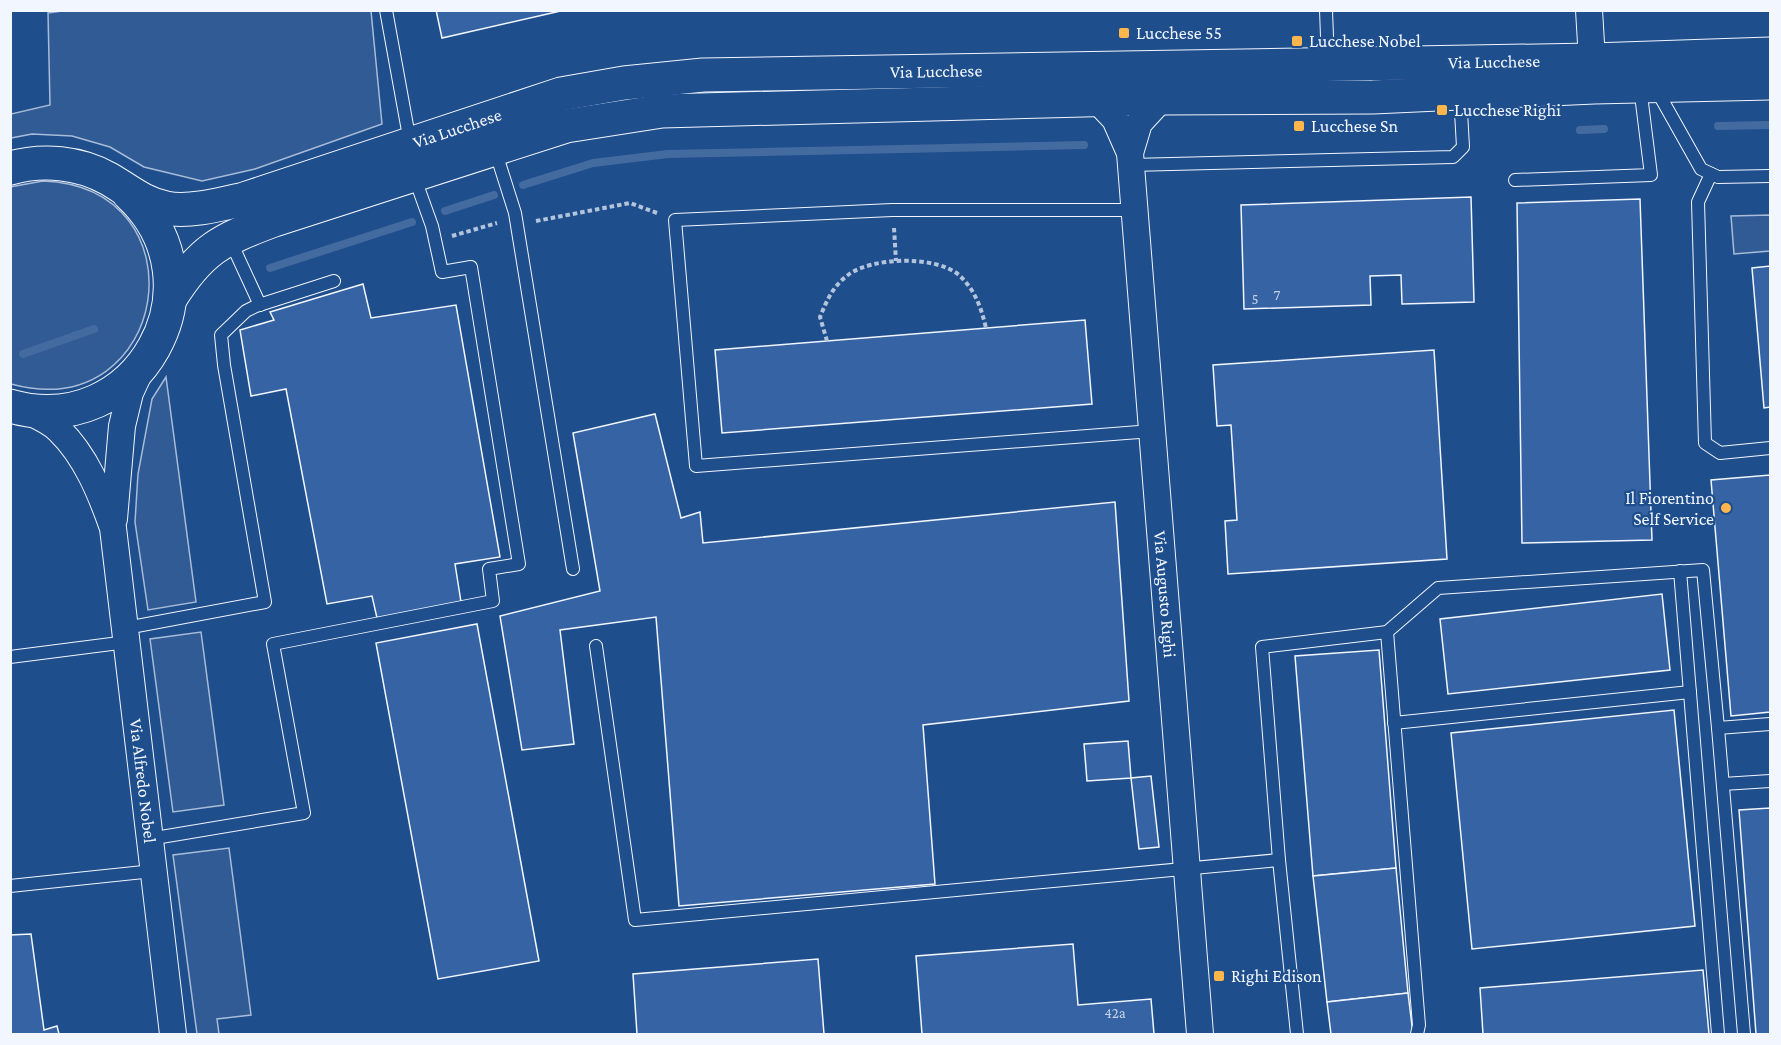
<svg xmlns="http://www.w3.org/2000/svg" width="1781" height="1045" viewBox="0 0 1781 1045" font-family="'Crimson Pro',serif">
  <style>
    .green { fill: #305b95; stroke: #a8bbd7; stroke-width: 1.5 }
    .lines { fill: none; stroke-linecap: round; stroke-linejoin: round }
    .stream { stroke: #446ba0; stroke-width: 8 }
    .building { fill: #3563a3; stroke: #f2f6ff; stroke-width: 1.5 }
    .lane-casing { stroke: #f2f6ff; stroke-width: 14 }
    .street-casing { stroke: #f2f6ff; stroke-width: 28 }
    .secondary-casing { stroke: #f2f6ff; stroke-width: 35 }
    .path { stroke: #b3c4dc; stroke-width: 4; stroke-dasharray: 4.5 3; stroke-linecap: butt }
    .lane { stroke: #1f4e8c; stroke-width: 12 }
    .street { stroke: #1f4e8c; stroke-width: 26 }
    .secondary { stroke: #1f4e8c; stroke-width: 33 }
    .poi-dot { fill: #ffb74d; stroke: #1f4e8c; stroke-width: 2 }
    .labels { text-anchor: middle; stroke-width: 4.5; stroke-linejoin: round; paint-order: stroke }
    .number-label { font-size: 15px; fill: #c3d1e8 }
    .poi-label { font-size: 18px; fill: #f2f6ff; stroke: #1f4e8c; text-anchor: start }
    .street-label { font-size: 18px; fill: #f2f6ff; stroke: #1f4e8c }
  </style>
  <rect width="100%" height="100%" fill="#1f4e8c"/>
  <g class="green">
    <path d="M 62,11 L 371,11 L 382,124 L 255,169 L 202,181 L 144,167 L 110,147 L 72,136 L 32,134 L 11,138 L 11,114 L 50,105 L 48,13 Z"/>
    <path d="M 43,181 C 206,187 170,427 11,384 L 10,187 Z"/>
    <path d="M 1770,215 L 1770,251 L 1734,254 L 1731,216 Z"/>
    <path d="M 166,377 L 196,602 L 148,610 L 135,522 L 138,474 L 152,399 Z"/>
    <path d="M 201,632 L 224,805 L 173,812 L 150,639 Z"/>
    <path d="M 229,848 L 251,1015 L 217,1019 L 219,1034 L 197,1034 L 173,855 Z"/>
  </g>
  <g class="lines">
    <g class="stream">
      <path d="M 1718,126 L 1770,125"/>
      <path d="M 1580,130 L 1604,129"/>
      <path d="M 523,185 L 593,163 L 668,154 L 1084,145"/>
      <path d="M 445,211 L 494,195"/>
      <path d="M 270,268 L 412,222"/>
      <path d="M 23,354 L 94,329"/>
    </g>
  </g>
  <g class="building">
    <path d="M 436,10 L 565,10 L 442,38 Z"/>
    <path d="M 1471,197 L 1474,302 L 1402,304 L 1401,275 L 1370,276 L 1371,305 L 1244,309 L 1241,205 Z"/>
    <path d="M 1640,199 L 1652,540 L 1522,543 L 1517,203 Z"/>
    <path d="M 1770,266 L 1770,407 L 1764,408 L 1752,268 Z"/>
    <path d="M 363,284 L 371,318 L 456,305 L 500,557 L 455,564 L 461,602 L 377,618 L 372,596 L 327,604 L 286,389 L 251,396 L 240,330 L 274,320 L 270,312 Z"/>
    <path d="M 1085,320 L 1092,404 L 722,433 L 715,350 Z"/>
    <path d="M 1434,350 L 1447,559 L 1228,574 L 1225,521 L 1237,520 L 1231,425 L 1217,426 L 1213,365 Z"/>
    <path d="M 655,414 L 681,518 L 700,512 L 703,543 L 1115,502 L 1129,701 L 923,725 L 935,884 L 679,906 L 656,617 L 560,630 L 574,744 L 522,750 L 500,616 L 600,591 L 573,433 Z"/>
    <path d="M 1770,475 L 1770,712 L 1731,716 L 1711,480 Z"/>
    <path d="M 1662,594 L 1670,670 L 1448,694 L 1440,619 Z"/>
    <path d="M 477,624 L 539,961 L 438,979 L 376,643 Z"/>
    <path d="M 1379,650 L 1396,868 L 1313,876 L 1295,656 Z"/>
    <path d="M 1674,710 L 1695,926 L 1472,949 L 1451,733 Z"/>
    <path d="M 1128,741 L 1131,778 L 1087,781 L 1084,744 Z"/>
    <path d="M 1151,776 L 1159,847 L 1139,849 L 1131,778 Z"/>
    <path d="M 1770,808 L 1770,1034 L 1756,1034 L 1739,810 Z"/>
    <path d="M 1396,868 L 1408,993 L 1327,1002 L 1313,876 Z"/>
    <path d="M 31,934 L 44,1030 L 57,1026 L 59,1034 L 10,1034 L 10,935 Z"/>
    <path d="M 1073,944 L 1078,1005 L 1151,999 L 1154,1034 L 922,1034 L 916,956 Z"/>
    <path d="M 818,959 L 824,1034 L 637,1034 L 633,974 Z"/>
    <path d="M 1703,970 L 1709,1034 L 1483,1034 L 1480,988 Z"/>
    <path d="M 1408,993 L 1413,1034 L 1331,1034 L 1327,1002 Z"/>
  </g>
  <g class="lines">
    <g class="lane-casing">
      <g id="lane">
        <path d="M 386,10 L 410,142"/>
        <path d="M 1326,10 L 1328,63"/>
        <path d="M 1656,89 L 1701,169 L 1718,177 L 1770,176"/>
        <path d="M 495,150 L 515,213 L 573,569"/>
        <path d="M 1131,165 L 1453,157 L 1463,147 L 1460,94"/>
        <path d="M 1711,174 L 1698,202 L 1705,443 L 1720,453 L 1770,448"/>
        <path d="M 1515,180 L 1651,175 L 1640,87"/>
        <path d="M 1135,210 L 892,210 L 675,220 L 696,466 L 1152,431"/>
        <path d="M 230,240 L 260,305"/>
        <path d="M 1680,571 L 1718,1034"/>
        <path d="M 126,628 L 265,602 L 224,365 L 221,335 L 246,311 L 256,306 L 334,281"/>
        <path d="M 1387,632 L 1419,1025 L 1417,1034"/>
        <path d="M 596,646 L 635,920 L 1279,860 L 1297,1034"/>
        <path d="M 10,657 L 127,642"/>
        <path d="M 1394,723 L 1690,692"/>
        <path d="M 1718,728 L 1744,1034"/>
        <path d="M 1723,784 L 1770,781"/>
        <path d="M 149,839 L 304,813 L 273,644 L 493,601 L 489,569 L 519,564 L 471,267 L 442,272 L 432,226 L 414,176"/>
        <path d="M 1279,860 L 1262,647 L 1387,632 L 1438,588 L 1703,570 L 1718,728 L 1770,724"/>
        <path d="M 10,886 L 153,871"/>
      </g>
    </g>
    <g class="street-casing">
      <g id="street">
        <path d="M 1589,10 L 1592,60"/>
        <path id="s1" d="M 1097,100 L 1115,119 L 1130,153 L 1200,1034"/>
        <path d="M 1130,153 L 1139,123 L 1162,98"/>
        <path id="s2" d="M 27,411 C 38,416 50,421 59,430 C 86,456 101,494 113,528 L 173,1034"/>
        <path d="M 114,519 L 122,426 L 130,393 L 142,367"/>
      </g>
    </g>
    <g class="secondary-casing">
      <g id="secondary">
        <path id="s3" d="M 10,168 C 43,159 79,162 109,179 C 128,190 144,204 166,208 C 188,213 222,204 244,199 L 561,94 L 624,83 L 703,75 L 1592,60 L 1770,54"/>
        <path d="M 170,299 C 201,249 221,240 274,220 L 566,126 L 662,111 L 1162,98 L 1373,97 L 1594,87 L 1770,83"/>
        <path d="M 10,406 C 138,443 226,284 129,194"/>
      </g>
    </g>
    <g class="path">
      <path d="M 536,221 L 630,203 L 657,213"/>
      <path d="M 894,228 L 896,261"/>
      <path d="M 452,236 L 497,223"/>
      <path d="M 827,341 L 820,317 C 827,300 833,286 848,275 C 872,257 935,255 959,275 C 975,290 981,307 986,328"/>
    </g>
    <use href="#lane" class="lane"/>
    <use href="#street" class="street"/>
    <use href="#secondary" class="secondary"/>
  </g>
  <g class="poi-dot">
    <rect x="1118" y="27" width="12" height="12" rx="3"/>
    <rect x="1291" y="35" width="12" height="12" rx="3"/>
    <rect x="1436" y="104" width="12" height="12" rx="3"/>
    <rect x="1293" y="120" width="12" height="12" rx="3"/>
    <circle cx="1726" cy="508" r="6"/>
    <rect x="1213" y="970" width="12" height="12" rx="3"/>
  </g>
  <g class="labels">
    <g class="number-label">
      <text x="1277" y="300">7</text>
      <text x="1255" y="304">5</text>
      <text x="1115" y="1018">42a</text>
    </g>
    <g class="poi-label">
      <text x="1136" y="39">Lucchese 55</text>
      <text x="1309" y="47">Lucchese Nobel</text>
      <text x="1454" y="116">Lucchese Righi</text>
      <text x="1311" y="132">Lucchese Sn</text>
      <text x="1714" y="504" text-anchor="end">Il Fiorentino<tspan x="1714" dy="21">Self Service</tspan></text>
      <text x="1231" y="982">Righi Edison</text>
    </g>
    <g class="street-label">
      <text dy="6" stroke="none"><textPath href="#s3" startOffset="1514">Via Lucchese</textPath></text>
      <text dy="6" stroke="none"><textPath href="#s3" startOffset="956">Via Lucchese</textPath></text>
      <text dy="6" stroke="none"><textPath href="#s3" startOffset="470">Via Lucchese</textPath></text>
      <text dy="6" stroke="none"><textPath href="#s1" startOffset="506">Via Augusto Righi</textPath></text>
      <text dy="6" stroke="none"><textPath href="#s2" startOffset="405">Via Alfredo Nobel</textPath></text>
    </g>
  </g>
  <rect width="1781" height="1045" fill="none" stroke="#f2f6ff" stroke-width="24"/>
</svg>
